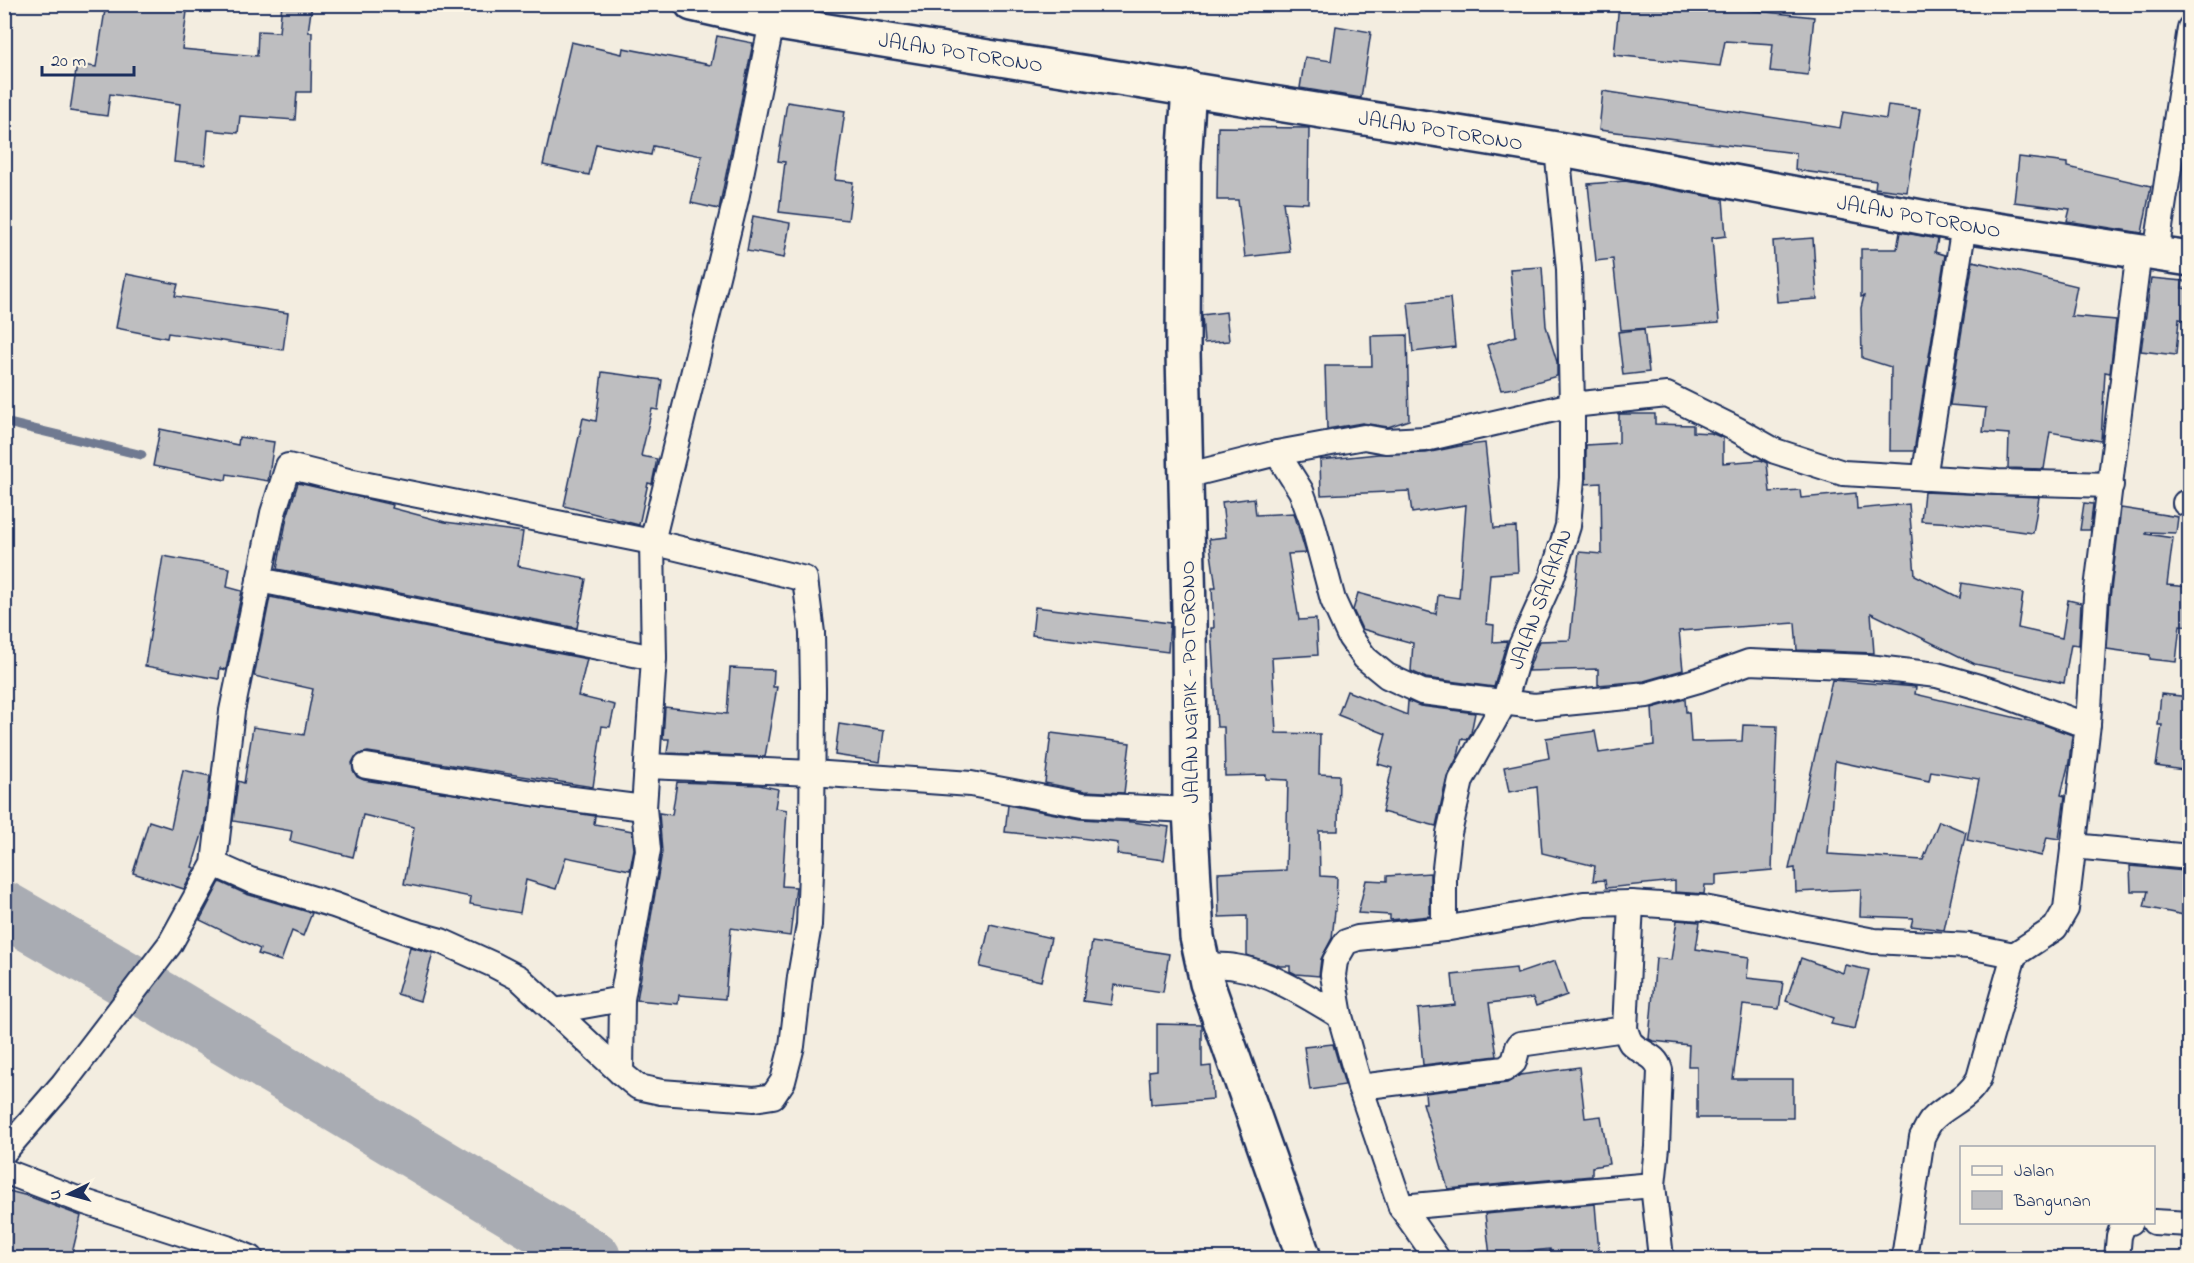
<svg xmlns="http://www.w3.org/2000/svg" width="2194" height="1263" viewBox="0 0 2194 1263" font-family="'Indie Flower',sans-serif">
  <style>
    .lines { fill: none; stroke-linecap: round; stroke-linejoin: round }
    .stream { stroke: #707a91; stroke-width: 9 }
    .river { stroke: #a9acb3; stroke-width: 56 }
    .building { fill: #bebec0; stroke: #1b2f5e; stroke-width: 1.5 }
    .street-casing { stroke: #1b2f5e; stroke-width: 28 }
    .secondary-casing { stroke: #1b2f5e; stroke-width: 38 }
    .street { stroke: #fcf5e5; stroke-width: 24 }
    .secondary { stroke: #fcf5e5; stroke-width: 33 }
    .labels { text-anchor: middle; stroke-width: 6; stroke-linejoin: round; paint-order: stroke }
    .street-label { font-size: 21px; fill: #1b2f5e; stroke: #fcf5e5 }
  </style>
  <rect width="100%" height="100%" fill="#f3ede0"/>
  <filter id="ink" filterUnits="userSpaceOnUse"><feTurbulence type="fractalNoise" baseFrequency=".0167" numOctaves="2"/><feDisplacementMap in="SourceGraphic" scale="12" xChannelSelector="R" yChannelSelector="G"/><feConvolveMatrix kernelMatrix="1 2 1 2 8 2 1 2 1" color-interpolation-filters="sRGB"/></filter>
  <g filter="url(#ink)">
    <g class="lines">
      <path class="stream" d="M 4,422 L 142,455"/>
      <path class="river" d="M 4,909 L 161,999 L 593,1258"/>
    </g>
    <g class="building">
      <path d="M 106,4 L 188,4 L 182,49 L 257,56 L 258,31 L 279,32 L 282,4 L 312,4 L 308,32 L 312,32 L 311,92 L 297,92 L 295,120 L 240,116 L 238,133 L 208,130 L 205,165 L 174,162 L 180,104 L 110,94 L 107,116 L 70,111 L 77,64 L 96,67 Z"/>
      <path d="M 1619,4 L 1711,4 L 1748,7 L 1748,10 L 1814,17 L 1808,75 L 1770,71 L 1773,44 L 1725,41 L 1720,66 L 1614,55 Z"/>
      <path d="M 1336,26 L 1371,32 L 1361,98 L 1300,88 L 1305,57 L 1331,61 Z"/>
      <path d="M 717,36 L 753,43 L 719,209 L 691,203 L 702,156 L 653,146 L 651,155 L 596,144 L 589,175 L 543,165 L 571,42 L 622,54 L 623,48 L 711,65 Z"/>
      <path d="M 1603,91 L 1840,128 L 1843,112 L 1886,119 L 1888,105 L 1920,109 L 1907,192 L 1875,188 L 1876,181 L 1795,170 L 1796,153 L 1599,130 Z"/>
      <path d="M 787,102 L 845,111 L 835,180 L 853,182 L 848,220 L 779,212 L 785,162 L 778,161 Z"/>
      <path d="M 1218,127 L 1309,128 L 1308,203 L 1283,202 L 1290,252 L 1245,257 L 1238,200 L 1217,200 Z"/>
      <path d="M 2019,157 L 2067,163 L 2067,167 L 2151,186 L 2142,233 L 2067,221 L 2070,209 L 2014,202 Z"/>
      <path d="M 1625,181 L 1723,199 L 1726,236 L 1712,238 L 1719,323 L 1621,330 L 1613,259 L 1596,261 L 1588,184 Z"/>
      <path d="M 753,216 L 790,223 L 784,258 L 747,251 Z"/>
      <path d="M 1900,232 L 1938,239 L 1935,252 L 1945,255 L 1914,451 L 1890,451 L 1891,367 L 1862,358 L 1861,308 L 1864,296 L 1861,297 L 1861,249 L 1897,249 Z"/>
      <path d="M 1813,238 L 1817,299 L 1777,302 L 1773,241 Z"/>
      <path d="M 1973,261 L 2077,286 L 2071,316 L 2116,320 L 2110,373 L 2105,372 L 2101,441 L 2050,432 L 2044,469 L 2008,468 L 2009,434 L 1983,432 L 1986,408 L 1950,405 Z"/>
      <path d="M 1542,267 L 1546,326 L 1557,362 L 1557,376 L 1515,388 L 1501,390 L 1487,345 L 1516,336 L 1510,269 Z"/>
      <path d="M 126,274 L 178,284 L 175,296 L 288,313 L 283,350 L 168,333 L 167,338 L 116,328 Z"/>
      <path d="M 2151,278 L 2183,281 L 2182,288 L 2190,289 L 2190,321 L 2179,319 L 2176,355 L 2141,351 Z"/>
      <path d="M 1450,298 L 1455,347 L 1413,352 L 1408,302 Z"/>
      <path d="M 1226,312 L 1229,341 L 1204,343 L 1202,315 Z"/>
      <path d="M 1644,329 L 1649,372 L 1623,375 L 1618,332 Z"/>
      <path d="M 1407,335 L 1409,420 L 1388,427 L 1362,423 L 1327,429 L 1325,366 L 1372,366 L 1371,336 Z"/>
      <path d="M 602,372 L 662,380 L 658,410 L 652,409 L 641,456 L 657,459 L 652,484 L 648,483 L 639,525 L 564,506 L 583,418 L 596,421 Z"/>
      <path d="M 1619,414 L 1655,414 L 1655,424 L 1693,425 L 1693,432 L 1711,433 L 1723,438 L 1723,463 L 1761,460 L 1767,463 L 1770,492 L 1800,490 L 1801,498 L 1856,493 L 1857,509 L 1909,504 L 1915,575 L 1960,598 L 1962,583 L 2023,593 L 2018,628 L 2062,638 L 2068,600 L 2081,603 L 2079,645 L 2071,644 L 2064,683 L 1975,664 L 1871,613 L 1874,653 L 1797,650 L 1795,623 L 1679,631 L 1683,670 L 1644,681 L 1598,685 L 1598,669 L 1528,671 L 1539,641 L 1570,640 L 1579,552 L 1602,554 L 1601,483 L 1586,484 L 1586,445 L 1619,443 Z"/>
      <path d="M 160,429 L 238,445 L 239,437 L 274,442 L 268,481 L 227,474 L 226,480 L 153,466 Z"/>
      <path d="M 1485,443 L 1494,528 L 1516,527 L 1518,572 L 1490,574 L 1486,624 L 1494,625 L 1493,642 L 1507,641 L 1494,687 L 1426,678 L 1411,671 L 1413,643 L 1362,629 L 1353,610 L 1358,593 L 1436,614 L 1438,595 L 1459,598 L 1466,505 L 1412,513 L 1409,491 L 1321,495 L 1320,460 L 1378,454 L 1426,453 L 1460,446 Z"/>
      <path d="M 298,483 L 393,505 L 392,508 L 445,522 L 523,532 L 518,566 L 586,579 L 577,628 L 277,569 L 287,517 Z"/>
      <path d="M 1924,492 L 2039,497 L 2033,533 L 1954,523 L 1921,521 Z"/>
      <path d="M 1254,498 L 1256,515 L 1294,513 L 1306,553 L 1288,554 L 1299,620 L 1316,619 L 1318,655 L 1272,658 L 1276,733 L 1320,734 L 1319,774 L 1339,775 L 1338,831 L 1319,831 L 1320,876 L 1337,877 L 1336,911 L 1335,911 L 1332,938 L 1321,959 L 1319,976 L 1296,974 L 1290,971 L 1290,966 L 1280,966 L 1247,955 L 1247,916 L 1219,917 L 1218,873 L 1286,870 L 1288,780 L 1266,779 L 1266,775 L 1225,776 L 1224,727 L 1217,727 L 1211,628 L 1214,628 L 1212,588 L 1216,588 L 1209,539 L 1226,537 L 1222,502 Z"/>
      <path d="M 2084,503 L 2093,504 L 2090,530 L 2080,530 Z"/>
      <path d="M 2121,508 L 2178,517 L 2176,533 L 2146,532 L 2146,534 L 2173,538 L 2167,585 L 2190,587 L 2190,626 L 2180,625 L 2176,662 L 2150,659 L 2150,655 L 2107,649 L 2110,598 Z"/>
      <path d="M 163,556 L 230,568 L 227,587 L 242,591 L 226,670 L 220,668 L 219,679 L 145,666 Z"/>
      <path d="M 270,597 L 587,659 L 578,696 L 615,705 L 610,727 L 602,726 L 593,787 L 368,752 L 362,753 L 355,757 L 352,763 L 353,770 L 357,777 L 364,780 L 595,816 L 594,824 L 632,831 L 634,849 L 630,870 L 566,857 L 556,889 L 526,880 L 520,913 L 470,904 L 471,897 L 404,884 L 414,827 L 363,815 L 353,857 L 290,841 L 292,831 L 233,821 L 238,781 L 244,783 L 253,727 L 304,735 L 313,689 L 254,676 Z"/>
      <path d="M 1035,607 L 1170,623 L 1168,652 L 1032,635 Z"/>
      <path d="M 730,668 L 774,670 L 773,687 L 777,687 L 765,757 L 667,753 L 669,739 L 663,739 L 665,707 L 727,714 Z"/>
      <path d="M 1832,680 L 1916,687 L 1915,694 L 2042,724 L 2072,735 L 2069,762 L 2061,795 L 2065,796 L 2059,839 L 2047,837 L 2042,856 L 1967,840 L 1979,779 L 1931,771 L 1929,781 L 1835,761 L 1828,854 L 1923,860 L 1939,821 L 1966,832 L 1944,930 L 1911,926 L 1913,918 L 1860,916 L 1861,889 L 1796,892 L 1795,868 L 1789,869 Z"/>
      <path d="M 1347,691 L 1407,715 L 1408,701 L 1420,706 L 1475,713 L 1471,733 L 1467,740 L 1462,739 L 1458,756 L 1447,777 L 1436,826 L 1382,812 L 1392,768 L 1378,764 L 1386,734 L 1338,715 Z"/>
      <path d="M 2161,694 L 2190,697 L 2190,771 L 2156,766 L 2162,725 L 2158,725 Z"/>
      <path d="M 1685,699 L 1686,712 L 1689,712 L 1691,742 L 1742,741 L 1743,725 L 1777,726 L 1772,870 L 1716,875 L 1716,885 L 1705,885 L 1704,894 L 1675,892 L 1675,881 L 1606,888 L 1605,880 L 1593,881 L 1595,866 L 1542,853 L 1537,787 L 1509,792 L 1504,767 L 1549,758 L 1546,738 L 1595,731 L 1599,753 L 1654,745 L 1652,708 Z"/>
      <path d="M 839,724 L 884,731 L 880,762 L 835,755 Z"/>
      <path d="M 1051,733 L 1130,743 L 1124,793 L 1085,791 L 1045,783 Z"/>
      <path d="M 183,770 L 210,776 L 204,828 L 192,867 L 195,868 L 184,889 L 133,873 L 149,821 L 171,828 Z"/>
      <path d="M 677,782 L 759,785 L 778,789 L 775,808 L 787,810 L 782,886 L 796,887 L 790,936 L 731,928 L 725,999 L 679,995 L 678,1004 L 637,1000 L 662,852 L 659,813 L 672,815 Z"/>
      <path d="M 1008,805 L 1081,819 L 1132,822 L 1169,827 L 1164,860 L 1117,854 L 1118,843 L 1073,837 L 1072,839 L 1005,832 Z"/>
      <path d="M 2130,866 L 2185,871 L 2184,915 L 2144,907 L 2148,891 L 2131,891 Z"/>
      <path d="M 1430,873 L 1430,916 L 1390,920 L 1390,915 L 1358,913 L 1366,880 L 1387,881 L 1387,876 Z"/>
      <path d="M 220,882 L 246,894 L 312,913 L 303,936 L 292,931 L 281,961 L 258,954 L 260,949 L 200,920 Z"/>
      <path d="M 1677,920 L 1700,922 L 1696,949 L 1749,957 L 1747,978 L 1783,982 L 1779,1009 L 1743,1005 L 1733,1079 L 1793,1079 L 1793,1118 L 1697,1118 L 1697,1066 L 1688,1066 L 1689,1045 L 1653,1041 L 1649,1039 L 1656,958 L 1671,960 Z"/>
      <path d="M 990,924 L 1051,938 L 1041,981 L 980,967 Z"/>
      <path d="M 1092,942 L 1169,954 L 1163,992 L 1114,985 L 1111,1005 L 1083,1001 Z"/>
      <path d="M 410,947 L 433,953 L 420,1001 L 397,994 Z"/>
      <path d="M 1801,958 L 1843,973 L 1845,965 L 1869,970 L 1855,1029 L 1831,1024 L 1833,1018 L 1786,1001 Z"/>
      <path d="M 1555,961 L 1567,995 L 1536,1006 L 1533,998 L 1489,1003 L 1497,1056 L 1423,1065 L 1418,1009 L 1455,1005 L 1452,975 L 1516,968 L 1517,974 Z"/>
      <path d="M 1157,1024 L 1202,1025 L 1202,1067 L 1211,1066 L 1213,1099 L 1151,1104 L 1149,1071 L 1157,1070 Z"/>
      <path d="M 1333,1044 L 1345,1085 L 1310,1090 L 1304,1047 Z"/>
      <path d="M 1579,1067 L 1585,1118 L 1601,1116 L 1609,1164 L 1592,1167 L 1592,1176 L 1448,1189 L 1423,1103 L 1426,1103 L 1425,1093 L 1507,1083 L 1520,1075 Z"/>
      <path d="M 9,1191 L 28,1196 L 81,1216 L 71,1258 L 4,1258 L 4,1207 Z"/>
      <path d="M 1595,1204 L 1599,1253 L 1551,1257 L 1550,1249 L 1490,1256 L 1485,1214 Z"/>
    </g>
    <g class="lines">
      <g class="street-casing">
        <g id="street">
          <path d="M 2156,254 L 2190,28"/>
          <path d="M 1277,453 L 1364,437 L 1386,441 L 1425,439 L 1572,405 L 1667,395 L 1736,429 L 1775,451 L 1843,473 L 1998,482 L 2111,485"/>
          <path d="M 1185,476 L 1277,453 L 1301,491 L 1312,521 L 1333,600 L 1350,637 L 1365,658 L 1387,676 L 1422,692 L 1534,706 L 1647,695 L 1699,680 L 1749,662 L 1868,667 L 1937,675 L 1993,691 L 2074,721 L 2088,724 L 2096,597 L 2139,251"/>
          <path d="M 1924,478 L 1964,225"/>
          <path d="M 2185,503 L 2190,503"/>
          <path d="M 259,580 L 654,658"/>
          <path d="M 366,766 L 557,797 L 644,808"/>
          <path d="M 647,766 L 812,773 L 971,784 L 1083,805 L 1190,810"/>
          <path d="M 2073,846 L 2190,857"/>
          <path d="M 1631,903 L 1625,1029 C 1627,1034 1628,1039 1631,1043 C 1641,1054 1656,1054 1660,1070 L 1657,1147 L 1653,1185 L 1661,1258"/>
          <path d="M 1444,929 L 1444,877 L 1449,833 L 1461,780 L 1504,703 L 1520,648 L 1552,577 L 1568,526 L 1572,478 L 1572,405 L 1569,269 L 1557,149"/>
          <path d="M 1203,965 C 1214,966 1225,965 1235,967 C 1270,972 1310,998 1340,1016"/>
          <path d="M 555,1011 L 622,999"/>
          <path d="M 621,1073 L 622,999 L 648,850 L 644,808 L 654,658 L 652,542 L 736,199 L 772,22"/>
          <path d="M 1360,1087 L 1505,1069 L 1514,1062 L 1518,1047 L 1520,1044 L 1625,1029"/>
          <path d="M 4,1152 L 63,1084 L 170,944 L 214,864 L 232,711 L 273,513 L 288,466 L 348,481 L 652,542 L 805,579 L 812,633 L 813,689 L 812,845 L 809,925 L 800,977 L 792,1046 L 783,1081 L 773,1096 L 754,1099 L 661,1092 L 638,1087 L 621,1073 L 519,978 L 494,965 L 441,941 L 409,932 L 334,905 L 250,880 L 214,864"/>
          <path d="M 4,1171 L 85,1202 L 227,1248 L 251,1258"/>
          <path d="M 1401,1207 L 1653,1185"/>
          <path d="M 2154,1222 L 2190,1224"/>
          <path d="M 1437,1258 L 1401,1207 L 1360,1087 L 1340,1016 L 1333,975 L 1335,961 L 1346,942 L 1358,938 L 1444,929 L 1584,904 L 1631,903 L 1704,908 L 1874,941 L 1969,946 L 2014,955 L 2055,928 L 2066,909 L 2088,724"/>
          <path d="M 1904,1258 L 1922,1137 C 1925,1132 1928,1124 1932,1120 C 1947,1104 1968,1100 1979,1078 L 2014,955"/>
          <path d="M 2117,1258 L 2119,1236 L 2123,1225 L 2131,1222"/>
        </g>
      </g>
      <g class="secondary-casing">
        <g id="secondary">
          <path d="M 692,4 L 772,22 L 1557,149 L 1964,225 L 2190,259"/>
          <path d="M 1189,88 L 1184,163 L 1183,353 L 1189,613 L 1190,810 L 1197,937 L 1207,983 L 1304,1258"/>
        </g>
      </g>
      <use href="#street" class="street"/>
      <use href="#secondary" class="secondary"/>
    </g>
  </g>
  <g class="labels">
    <g class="street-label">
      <text transform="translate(961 52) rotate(9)" y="7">JALAN POTORONO</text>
      <text transform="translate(1441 130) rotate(9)" y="7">JALAN POTORONO</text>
      <text transform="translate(1919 216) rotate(10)" y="7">JALAN POTORONO</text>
      <text transform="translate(1540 599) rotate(-70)" y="7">JALAN SALAKAN</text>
      <text transform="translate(1189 682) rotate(-91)" y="7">JALAN NGIPIK - POTORONO</text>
    </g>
  </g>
  <rect width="2194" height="1263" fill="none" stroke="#fcf5e5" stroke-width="24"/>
  <rect x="12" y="12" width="2170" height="1239" fill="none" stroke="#1b2f5e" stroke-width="2" filter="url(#ink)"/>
  <rect x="1960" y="1146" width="195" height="78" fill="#fcf5e5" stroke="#a2a6af" stroke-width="1.5"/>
  <rect x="1972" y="1166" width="30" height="9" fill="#fcf5e5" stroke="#a2a6af" stroke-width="1.5"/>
  <text x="2014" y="1176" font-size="18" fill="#1b2f5e">Jalan</text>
  <rect x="1972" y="1191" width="30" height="18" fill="#bebec0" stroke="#a2a6af" stroke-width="1.5"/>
  <text x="2014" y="1206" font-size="18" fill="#1b2f5e">Bangunan</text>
  <g transform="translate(69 1194) rotate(265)" stroke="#fcf5e5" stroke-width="4.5" paint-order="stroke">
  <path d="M0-4.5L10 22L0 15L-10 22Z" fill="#1b2f5e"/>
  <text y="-9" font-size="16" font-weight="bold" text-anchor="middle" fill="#1b2f5e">U</text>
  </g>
  <path d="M42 66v9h92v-9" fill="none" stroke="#1b2f5e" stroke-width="3"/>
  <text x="51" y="66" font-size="18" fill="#1b2f5e" stroke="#fcf5e5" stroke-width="4.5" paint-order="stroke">20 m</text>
</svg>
